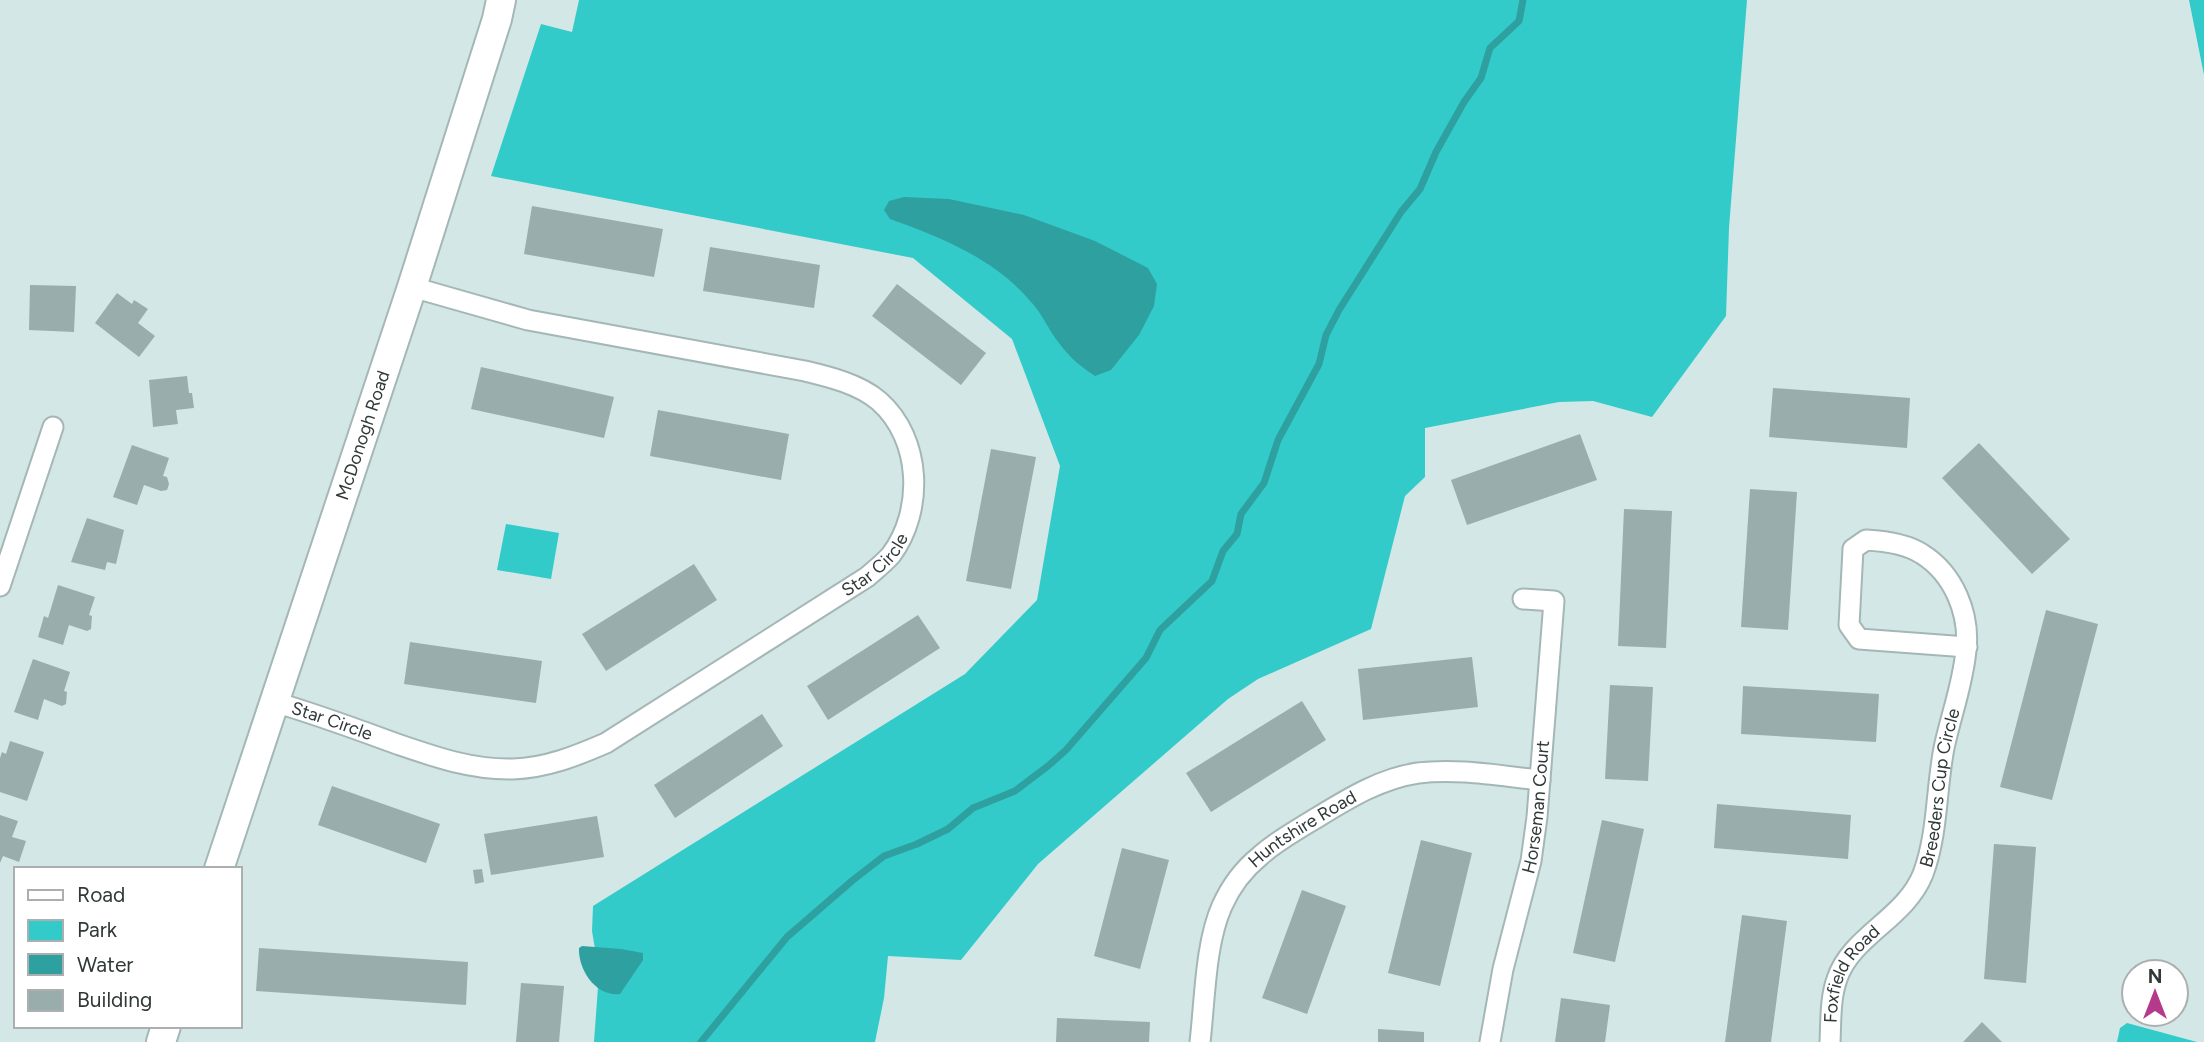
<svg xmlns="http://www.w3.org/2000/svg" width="2204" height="1042" viewBox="0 0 2204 1042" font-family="Figtree,sans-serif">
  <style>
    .green { fill: #32cbca }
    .water { fill: #2fa0a0 }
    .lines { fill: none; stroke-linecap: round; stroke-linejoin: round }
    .stream { stroke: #2fa0a0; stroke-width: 7 }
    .building { fill: #99adac }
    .street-casing { stroke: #a4b7b6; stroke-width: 23 }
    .secondary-casing { stroke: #a4b7b6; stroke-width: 32 }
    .street { stroke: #fff; stroke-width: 19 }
    .secondary { stroke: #fff; stroke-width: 28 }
    .labels { text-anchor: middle; stroke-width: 6; stroke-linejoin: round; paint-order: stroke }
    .street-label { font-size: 18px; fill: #303838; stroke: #fff }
  </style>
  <rect width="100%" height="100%" fill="#d3e7e7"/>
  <g class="green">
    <path d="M 579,0 L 1747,0 L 1729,228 L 1726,316 L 1652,417 L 1593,401 L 1559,402 L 1425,428 L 1425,477 L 1405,496 L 1371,629 L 1258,679 L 1228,699 L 1038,864 L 961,960 L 888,956 L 884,998 L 875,1042 L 594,1042 L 599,973 L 592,931 L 593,906 L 965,674 L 1037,600 L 1060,466 L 1012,339 L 913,258 L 491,176 L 541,24 L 572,32 Z"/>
    <path d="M 2189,0 L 2204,0 L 2204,75 Z"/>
    <path d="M 506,524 L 559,533 L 551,579 L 497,570 Z"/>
    <path d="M 2127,1023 L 2197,1042 L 2117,1042 L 2120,1028 Z"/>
  </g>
  <g class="water">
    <path d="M 904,197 L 949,199 L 1024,215 L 1095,241 L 1148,268 L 1157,284 L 1154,306 L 1139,335 L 1111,370 L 1095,376 C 1081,367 1069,357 1059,343 C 1049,331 1043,315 1032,303 C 995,259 943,238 890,219 L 884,210 L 889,201 Z"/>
    <path d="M 582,946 L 621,949 L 643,953 L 643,960 L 620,994 C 596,997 578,970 579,948 Z"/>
  </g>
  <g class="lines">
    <path class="stream" d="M 701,1042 L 787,937 L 853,880 L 884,856 L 917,844 L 948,829 L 973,808 L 1015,791 L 1048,766 L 1066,750 L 1146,658 L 1160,630 L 1212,581 L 1223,551 L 1237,534 L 1241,514 L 1264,483 L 1278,440 L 1319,364 L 1326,335 L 1339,310 L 1401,212 L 1420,189 L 1436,152 L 1464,102 L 1481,78 L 1490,48 L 1519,21 L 1523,0"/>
  </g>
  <g class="building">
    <path d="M 532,206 L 663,229 L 654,277 L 524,254 Z"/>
    <path d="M 710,247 L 820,265 L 814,308 L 703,291 Z"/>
    <path d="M 897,284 L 986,353 L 961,385 L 872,316 Z"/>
    <path d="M 30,285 L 76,286 L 74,332 L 29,330 Z"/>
    <path d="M 117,293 L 132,304 L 134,300 L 148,309 L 138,323 L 155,336 L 139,357 L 95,323 Z"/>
    <path d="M 481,367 L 614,397 L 604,438 L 471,409 Z"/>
    <path d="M 187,376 L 189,393 L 192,393 L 194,408 L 176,410 L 178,424 L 153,427 L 149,380 Z"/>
    <path d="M 1773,388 L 1910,398 L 1907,448 L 1769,437 Z"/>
    <path d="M 658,410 L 789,434 L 781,480 L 650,456 Z"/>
    <path d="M 1580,434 L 1597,480 L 1467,525 L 1451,480 Z"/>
    <path d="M 1979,443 L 2070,539 L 2032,574 L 1942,478 Z"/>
    <path d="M 132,445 L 169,458 L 163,476 L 167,477 L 169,484 L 167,490 L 161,491 L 144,485 L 137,505 L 113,497 Z"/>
    <path d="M 991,449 L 1036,457 L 1011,589 L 966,581 Z"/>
    <path d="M 1750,489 L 1797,492 L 1788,630 L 1741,627 Z"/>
    <path d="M 1624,509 L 1672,511 L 1666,648 L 1618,646 Z"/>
    <path d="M 87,518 L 124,530 L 116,564 L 107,562 L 105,570 L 71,562 Z"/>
    <path d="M 694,564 L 717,600 L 606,671 L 582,634 Z"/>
    <path d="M 58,585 L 95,597 L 89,615 L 92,616 L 91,629 L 87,631 L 69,625 L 63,645 L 38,637 L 44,616 L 48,618 Z"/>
    <path d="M 2046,610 L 2098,624 L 2052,800 L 2000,787 Z"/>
    <path d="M 918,615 L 940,648 L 828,720 L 807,686 Z"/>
    <path d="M 410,642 L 542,661 L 536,703 L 404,684 Z"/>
    <path d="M 1472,657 L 1478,707 L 1363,720 L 1358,669 Z"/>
    <path d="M 33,659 L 70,672 L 64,691 L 67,692 L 66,704 L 62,706 L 44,699 L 38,720 L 14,712 Z"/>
    <path d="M 1610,685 L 1653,687 L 1648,781 L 1605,779 Z"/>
    <path d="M 1743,686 L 1879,694 L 1876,742 L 1741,734 Z"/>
    <path d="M 1302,701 L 1326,740 L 1211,812 L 1186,773 Z"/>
    <path d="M 762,714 L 783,746 L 675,818 L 654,785 Z"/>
    <path d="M 10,741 L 44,752 L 27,801 L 0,792 L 0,758 L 2,752 L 6,754 Z"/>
    <path d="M 332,786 L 440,824 L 426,863 L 318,825 Z"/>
    <path d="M 1717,804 L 1851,815 L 1848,859 L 1714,848 Z"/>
    <path d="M 0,815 L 18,821 L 12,837 L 26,841 L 19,862 L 3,856 L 0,863 Z"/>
    <path d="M 597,816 L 604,857 L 491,875 L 484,834 Z"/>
    <path d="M 1602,820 L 1644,829 L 1615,962 L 1573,953 Z"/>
    <path d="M 1421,840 L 1472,853 L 1440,986 L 1388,973 Z"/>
    <path d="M 1994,844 L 2036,847 L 2026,983 L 1984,979 Z"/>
    <path d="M 1122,848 L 1169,860 L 1140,969 L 1094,956 Z"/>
    <path d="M 482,869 L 484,882 L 475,884 L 473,870 Z"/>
    <path d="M 1302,890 L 1346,906 L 1307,1014 L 1262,998 Z"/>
    <path d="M 1742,915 L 1787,921 L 1771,1042 L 1725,1042 Z"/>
    <path d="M 259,948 L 468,962 L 466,1005 L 256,991 Z"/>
    <path d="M 521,983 L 564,986 L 559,1042 L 516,1042 Z"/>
    <path d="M 1561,998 L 1610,1005 L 1605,1042 L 1555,1042 Z"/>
    <path d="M 1057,1018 L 1150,1022 L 1149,1042 L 1056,1042 Z"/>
    <path d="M 1982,1022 L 2002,1042 L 1963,1042 Z"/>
    <path d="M 1378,1029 L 1424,1032 L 1424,1042 L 1378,1042 Z"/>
  </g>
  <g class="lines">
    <g class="street-casing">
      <g id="street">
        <path d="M 0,586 L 53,427"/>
        <path id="s1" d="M 274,702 C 316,714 356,729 397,744 C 435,757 472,770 513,769 C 546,768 576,756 606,743 L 867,577 C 875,570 884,563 891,555 C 924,511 922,439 879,401 C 859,384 830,377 805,371 L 528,320 L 412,287"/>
        <path id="s2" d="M 1200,1042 C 1205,1000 1205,944 1222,906 C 1230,888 1244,869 1260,856 C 1274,843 1292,833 1308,823 C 1343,802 1377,779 1418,773 C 1458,768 1500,776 1540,780"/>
        <path id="s3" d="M 1490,1042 L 1503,969 L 1531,861 L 1537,817 L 1554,601 L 1523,599"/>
        <path id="s4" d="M 1830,1042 C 1831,1022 1830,998 1837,979 C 1851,936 1905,919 1923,874 C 1938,834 1936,789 1944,748 C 1951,715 1963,684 1966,650 C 1970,614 1954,574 1922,554 C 1907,544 1884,541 1866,540 L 1853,549 L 1849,625 L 1859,639 L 1967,647"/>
      </g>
    </g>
    <g class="secondary-casing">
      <g id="secondary">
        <path id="s5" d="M 219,869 L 412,287 L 497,19 L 501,0"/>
        <path d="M 161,1042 L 166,1026"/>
      </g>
    </g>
    <use href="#street" class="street"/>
    <use href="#secondary" class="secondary"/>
  </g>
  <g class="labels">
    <g class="street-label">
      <text dy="6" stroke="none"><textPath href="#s5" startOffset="457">McDonogh Road</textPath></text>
      <text dy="6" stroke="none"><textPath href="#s1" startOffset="670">Star Circle</textPath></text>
      <text dy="6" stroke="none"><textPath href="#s1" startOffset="61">Star Circle</textPath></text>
      <text dy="6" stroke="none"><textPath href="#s4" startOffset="289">Breeders Cup Circle</textPath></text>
      <text dy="6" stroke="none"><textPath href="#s3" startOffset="240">Horseman Court</textPath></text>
      <text dy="6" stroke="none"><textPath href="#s2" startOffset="252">Huntshire Road</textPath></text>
      <text dy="6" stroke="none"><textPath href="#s4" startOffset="74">Foxfield Road</textPath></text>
    </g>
  </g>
  <rect x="14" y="867" width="228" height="161" fill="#ffffff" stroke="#acafaf" stroke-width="2"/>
  <rect x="28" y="890" width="35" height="10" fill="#ffffff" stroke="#acafaf" stroke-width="2"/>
  <text x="77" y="902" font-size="21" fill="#303838">Road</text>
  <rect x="28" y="920" width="35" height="21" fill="#32cbca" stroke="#acafaf" stroke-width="2"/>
  <text x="77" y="937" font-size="21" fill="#303838">Park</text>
  <rect x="28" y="954" width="35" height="21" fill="#2fa0a0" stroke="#acafaf" stroke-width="2"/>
  <text x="77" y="972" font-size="21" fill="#303838">Water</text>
  <rect x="28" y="990" width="35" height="21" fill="#99adac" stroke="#acafaf" stroke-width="2"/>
  <text x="77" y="1007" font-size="21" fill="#303838">Building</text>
  <g transform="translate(2155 993)"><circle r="33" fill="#ffffff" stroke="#acafaf" stroke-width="2"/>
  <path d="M0-5L12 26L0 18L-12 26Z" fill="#b53a8b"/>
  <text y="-10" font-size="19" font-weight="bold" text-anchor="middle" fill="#303838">N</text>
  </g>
</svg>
